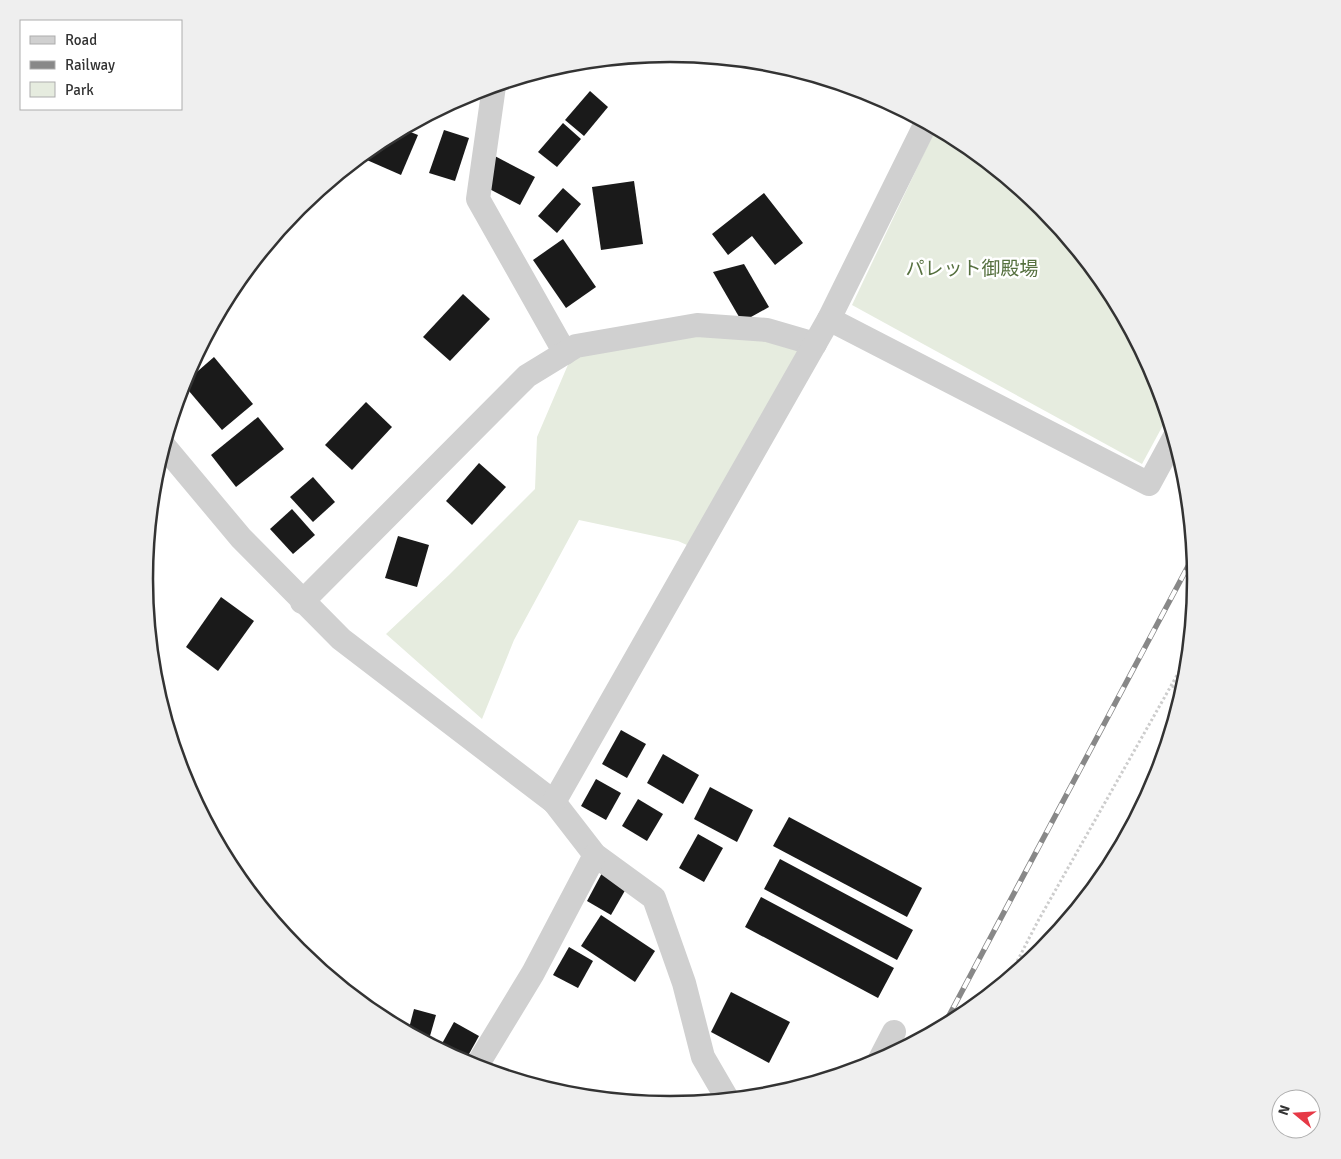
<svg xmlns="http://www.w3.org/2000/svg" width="1341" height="1159" viewBox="0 0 1341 1159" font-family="Signika,'Noto Sans JP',sans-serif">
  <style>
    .green { fill: #e6ecdf }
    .building { fill: #1a1a1a }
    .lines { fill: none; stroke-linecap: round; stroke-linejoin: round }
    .path { stroke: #cdcdcd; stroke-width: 3; stroke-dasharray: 2.5 2.5; stroke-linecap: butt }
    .street { stroke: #d0d0d0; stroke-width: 24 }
    .rail-casing { stroke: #888; stroke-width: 5.5 }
    .rail { stroke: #fff; stroke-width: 4; stroke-dasharray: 11; stroke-linecap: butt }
    .labels { text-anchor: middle; stroke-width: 5; stroke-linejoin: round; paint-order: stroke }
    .park-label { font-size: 19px; fill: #56703f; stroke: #fff }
    .rim { fill: none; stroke: #333; stroke-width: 2.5 }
  </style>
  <rect width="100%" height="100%" fill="#fff"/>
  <g class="green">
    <path d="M 936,128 C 1042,185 1133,301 1168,416 L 1142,464 L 852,305 Z"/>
    <path d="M 727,327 L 815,344 L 698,550 L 678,541 L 579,520 L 514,640 L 482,719 L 386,634 L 449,575 L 535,489 L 537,437 L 576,346 Z"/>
  </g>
  <g class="building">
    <path d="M 590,91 L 608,107 L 584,136 L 565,120 Z"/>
    <path d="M 563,123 L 581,139 L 557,167 L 538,152 Z"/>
    <path d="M 403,129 L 418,135 L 401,175 L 360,157 L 379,142 Z"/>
    <path d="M 444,130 L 469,138 L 455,181 L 429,173 Z"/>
    <path d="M 491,154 L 535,177 L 520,205 L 476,182 Z"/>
    <path d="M 634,181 L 643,244 L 601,250 L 592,187 Z"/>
    <path d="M 563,188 L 581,204 L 557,233 L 538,216 Z"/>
    <path d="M 764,193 L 803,243 L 775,265 L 752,236 L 728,255 L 712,234 Z"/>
    <path d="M 563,239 L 596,287 L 566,308 L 533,260 Z"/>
    <path d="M 744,264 L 769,307 L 742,322 L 713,272 Z"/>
    <path d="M 463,294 L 490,319 L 450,361 L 423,337 Z"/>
    <path d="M 214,357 L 253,404 L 222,430 L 183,384 Z"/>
    <path d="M 366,402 L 392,427 L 352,470 L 325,445 Z"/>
    <path d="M 258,417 L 284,449 L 236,487 L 211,455 Z"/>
    <path d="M 479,463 L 506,487 L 472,525 L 446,501 Z"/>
    <path d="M 313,477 L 335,502 L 313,522 L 290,497 Z"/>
    <path d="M 292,509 L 315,535 L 293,554 L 270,529 Z"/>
    <path d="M 398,536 L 429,545 L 417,587 L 385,578 Z"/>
    <path d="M 221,597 L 254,621 L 218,671 L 186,647 Z"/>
    <path d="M 621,730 L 646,744 L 627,778 L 602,764 Z"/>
    <path d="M 663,754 L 699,775 L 683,804 L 647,783 Z"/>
    <path d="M 596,779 L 621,793 L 606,820 L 581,806 Z"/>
    <path d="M 710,787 L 753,810 L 737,842 L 694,819 Z"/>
    <path d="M 638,799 L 663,814 L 647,841 L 622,826 Z"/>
    <path d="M 789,817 L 922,888 L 907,917 L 773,846 Z"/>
    <path d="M 698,834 L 723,848 L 704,882 L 679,868 Z"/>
    <path d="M 780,859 L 913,930 L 897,960 L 764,889 Z"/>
    <path d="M 602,873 L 627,887 L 611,915 L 587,901 Z"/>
    <path d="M 761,897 L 894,968 L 878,998 L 745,927 Z"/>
    <path d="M 601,915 L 655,951 L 635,982 L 581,946 Z"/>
    <path d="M 569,947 L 593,961 L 578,988 L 553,975 Z"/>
    <path d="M 731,992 L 790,1022 L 769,1063 L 711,1032 Z"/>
    <path d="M 414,1009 L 436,1015 L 428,1043 L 408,1032 Z"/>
    <path d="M 454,1022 L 479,1036 L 464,1063 L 439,1049 Z"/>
  </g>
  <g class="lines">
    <g class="path">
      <path d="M 1172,686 L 1183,692"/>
      <path d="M 1008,979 L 1038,921 L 1189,654"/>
    </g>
    <g class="street">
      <path d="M 494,86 L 478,199 L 565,353"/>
      <path d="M 829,319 L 1149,484 L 1174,438"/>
      <path d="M 164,446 L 241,538 L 341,639 L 554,802 L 595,855 L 654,898 L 684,983 L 703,1057 L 728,1100"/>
      <path d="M 302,602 L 527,376 L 576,346 L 697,325 L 767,330 L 815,344"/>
      <path d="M 554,802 L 829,319 L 926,123"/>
      <path d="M 879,1061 L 894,1032"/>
      <path d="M 476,1067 L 533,973 L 595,855"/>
    </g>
    <g class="rail-casing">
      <path id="rail" d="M 943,1027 L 1194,555"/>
    </g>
    <use href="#rail" class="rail"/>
  </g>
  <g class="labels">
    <g class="park-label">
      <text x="972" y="275">パレット御殿場</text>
    </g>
  </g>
  <path d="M0 0H1341V1159H0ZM153 579a517 517 0 1 1 1034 0a517 517 0 1 1-1034 0Z" fill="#efefef" fill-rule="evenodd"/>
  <path class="rim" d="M153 579a517 517 0 1 1 1034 0a517 517 0 1 1-1034 0Z"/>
  <rect x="20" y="20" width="162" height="90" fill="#ffffff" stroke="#adadad"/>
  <rect x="30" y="36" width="25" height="8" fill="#d0d0d0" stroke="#adadad"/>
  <text x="65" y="45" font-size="15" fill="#333333">Road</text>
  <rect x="30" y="61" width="25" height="8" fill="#888888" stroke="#adadad"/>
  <text x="65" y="70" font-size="15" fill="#333333">Railway</text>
  <rect x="30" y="82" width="25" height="15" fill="#e6ecdf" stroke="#adadad"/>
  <text x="65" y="95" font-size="15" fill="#333333">Park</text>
  <g transform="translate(1296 1114) rotate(288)"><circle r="24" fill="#ffffff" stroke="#adadad"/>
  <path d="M0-4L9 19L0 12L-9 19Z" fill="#e63946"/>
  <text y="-8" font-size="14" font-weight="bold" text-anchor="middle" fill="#333333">N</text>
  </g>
</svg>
